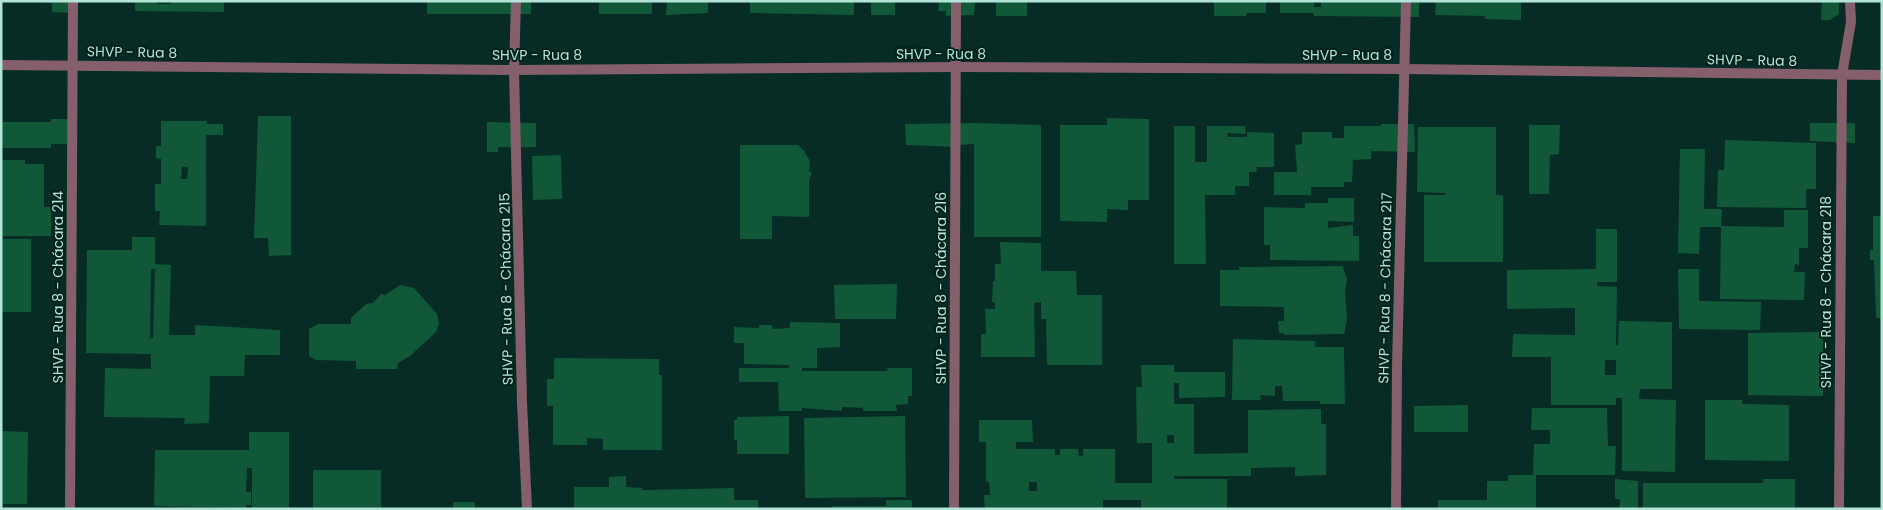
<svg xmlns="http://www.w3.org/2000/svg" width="1883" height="510" viewBox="0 0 1883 510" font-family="Poppins,sans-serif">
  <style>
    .building { fill: #115838; fill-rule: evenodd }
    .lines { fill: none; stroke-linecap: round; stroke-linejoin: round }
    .minor { stroke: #855f6b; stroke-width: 10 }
    .tertiary { stroke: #855f6b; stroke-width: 10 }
    .labels { text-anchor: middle; stroke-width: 4; stroke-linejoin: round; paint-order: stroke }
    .street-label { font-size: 14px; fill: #b2e4d8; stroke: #00221c }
  </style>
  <rect width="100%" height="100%" fill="#062c25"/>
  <g class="building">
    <path d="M 15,1 L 72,1 L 72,13 L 52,12 L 52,3 Z"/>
    <path d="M 135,1 L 157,1 L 157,4 L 171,4 L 171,1 L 224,1 L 224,12 L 135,11 Z"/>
    <rect x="427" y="1" width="104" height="13"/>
    <rect x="599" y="1" width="53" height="13"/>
    <path d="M 667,1 L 708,1 L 708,13 L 666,15 Z"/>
    <path d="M 750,1 L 854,1 L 854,15 L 750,13 Z"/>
    <rect x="871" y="1" width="24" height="14"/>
    <path d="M 939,1 L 975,1 L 974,15 L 946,16 L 946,11 L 938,11 Z"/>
    <rect x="996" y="1" width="31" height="15"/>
    <path d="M 1214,1 L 1266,1 L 1266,13 L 1246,13 L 1246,16 L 1214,16 Z"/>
    <path d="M 1280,1 L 1314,1 L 1314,7 L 1321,7 L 1321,1 L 1419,1 L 1419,17 L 1314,16 L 1314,13 L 1280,13 Z"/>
    <path d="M 1436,1 L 1521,1 L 1521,20 L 1485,19 L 1485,16 L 1435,15 Z"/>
    <path d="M 1822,2 L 1839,2 L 1839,14 L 1830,20 L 1821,20 Z"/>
    <path d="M 258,116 L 291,116 L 291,255 L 269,256 L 268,238 L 254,238 Z"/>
    <path d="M 1107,118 L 1149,119 L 1149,200 L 1128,200 L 1128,210 L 1107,209 L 1107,222 L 1060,221 L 1060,125 L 1107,125 Z"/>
    <path d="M 51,119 L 69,119 L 69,144 L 51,144 L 51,148 L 1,148 L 1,122 L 51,122 Z"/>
    <path d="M 161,121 L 207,121 L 207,124 L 223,124 L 223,135 L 206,135 L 206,226 L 159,225 L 160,211 L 155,211 L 155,184 L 161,184 L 161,159 L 156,158 L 156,146 L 161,146 ZM 182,167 L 188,167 L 187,179 L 181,179 Z"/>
    <path d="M 487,122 L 536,123 L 536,147 L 498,147 L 498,152 L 487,152 Z"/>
    <path d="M 974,123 L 1041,125 L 1041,237 L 974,237 L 974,144 L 959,145 L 959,147 L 906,145 L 905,124 Z"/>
    <path d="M 1810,123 L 1855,123 L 1855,143 L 1810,141 Z"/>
    <path d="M 1381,124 L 1414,124 L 1415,152 L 1371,151 L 1371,159 L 1353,160 L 1352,182 L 1344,182 L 1344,187 L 1311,187 L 1311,195 L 1274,195 L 1274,172 L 1297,172 L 1295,145 L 1302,144 L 1302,132 L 1332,132 L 1332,138 L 1344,138 L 1344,126 L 1381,126 Z"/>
    <path d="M 1529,125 L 1560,125 L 1559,154 L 1550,155 L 1549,194 L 1529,194 Z"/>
    <path d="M 1174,126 L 1195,126 L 1195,162 L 1207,162 L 1207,126 L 1245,126 L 1246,134 L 1227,133 L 1228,137 L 1247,137 L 1247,132 L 1274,133 L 1274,167 L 1256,167 L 1257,172 L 1249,172 L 1249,186 L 1235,186 L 1235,195 L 1205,195 L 1206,264 L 1174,264 Z"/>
    <path d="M 1418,127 L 1496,127 L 1496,195 L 1503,195 L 1503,262 L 1424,262 L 1424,195 L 1445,195 L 1445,193 L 1417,192 Z"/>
    <path d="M 1725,140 L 1816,143 L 1816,189 L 1806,189 L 1806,208 L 1717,207 L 1718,170 L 1724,170 Z"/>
    <path d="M 740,145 L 798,145 L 804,151 L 810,161 L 809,171 L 812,173 L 809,181 L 809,217 L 772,216 L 772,239 L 740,239 Z"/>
    <path d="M 1680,149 L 1705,149 L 1704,209 L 1722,209 L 1721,227 L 1700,227 L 1699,254 L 1678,253 Z"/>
    <path d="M 561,155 L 562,199 L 533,200 L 532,156 Z"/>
    <path d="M 1,160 L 25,160 L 25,164 L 44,164 L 44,207 L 51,207 L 51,236 L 1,236 Z"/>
    <path d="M 1328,198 L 1354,198 L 1354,222 L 1328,221 L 1328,228 L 1353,225 L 1353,236 L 1359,236 L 1359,261 L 1270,260 L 1270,245 L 1264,245 L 1264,207 L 1305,208 L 1305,203 L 1328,203 Z"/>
    <path d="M 1784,210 L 1808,210 L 1808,248 L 1799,248 L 1799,265 L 1795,264 L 1794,272 L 1805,272 L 1804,300 L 1720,299 L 1721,226 L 1784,227 Z"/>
    <path d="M 1873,216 L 1882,216 L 1882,318 L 1876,318 L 1874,260 L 1870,260 L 1870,250 L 1873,250 Z"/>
    <path d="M 1596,229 L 1617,229 L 1617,282 L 1597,282 L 1597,286 L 1617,287 L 1616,345 L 1618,345 L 1619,321 L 1672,322 L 1672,389 L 1640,389 L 1639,399 L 1676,400 L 1675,472 L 1622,471 L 1622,398 L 1616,398 L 1616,405 L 1551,405 L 1551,357 L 1512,357 L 1513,334 L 1575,335 L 1575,308 L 1507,309 L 1507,270 L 1596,269 ZM 1605,360 L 1616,360 L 1616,375 L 1605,375 Z"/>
    <path d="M 132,237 L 155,237 L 155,264 L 171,265 L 169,335 L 195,335 L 195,325 L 280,330 L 280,355 L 245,355 L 244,376 L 210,376 L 209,423 L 184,424 L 185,418 L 104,417 L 105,368 L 151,369 L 151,354 L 86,353 L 87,250 L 132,250 ZM 151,269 L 155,269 L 153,338 L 150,338 Z"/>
    <rect x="1" y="239" width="30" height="73"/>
    <path d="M 1000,242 L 1041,243 L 1041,271 L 1076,271 L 1077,295 L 1102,295 L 1102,365 L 1047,365 L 1046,319 L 1041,319 L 1041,302 L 1034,303 L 1035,357 L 981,357 L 981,334 L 986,334 L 985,309 L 995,309 L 995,302 L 992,302 L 993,281 L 995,281 L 995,264 L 1001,264 Z"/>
    <path d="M 1343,266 L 1347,280 L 1345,292 L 1347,319 L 1344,334 L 1284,335 L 1284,333 L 1279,333 L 1278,321 L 1284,321 L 1284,307 L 1220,306 L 1220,270 L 1239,270 L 1239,267 Z"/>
    <path d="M 1678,269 L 1699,269 L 1699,301 L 1761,302 L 1760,330 L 1679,329 Z"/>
    <path d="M 897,284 L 896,319 L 835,319 L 834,285 Z"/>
    <path d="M 400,285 L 414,288 L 437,314 L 439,323 L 436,332 L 410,356 L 398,363 L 397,369 L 356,369 L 356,361 L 316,360 L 309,356 L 309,329 L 318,324 L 351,324 L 351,318 L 366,304 L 373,303 L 381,294 L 385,295 Z"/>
    <path d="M 790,322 L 840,323 L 840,347 L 817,348 L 817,368 L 802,368 L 802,371 L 888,371 L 887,368 L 912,368 L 912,396 L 908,396 L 908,404 L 896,405 L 897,411 L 863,411 L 863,408 L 847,407 L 842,407 L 842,411 L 802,408 L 802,411 L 779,411 L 778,382 L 739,382 L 739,368 L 789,368 L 789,365 L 744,364 L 744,343 L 734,343 L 734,327 L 759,328 L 759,325 L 772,325 L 773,329 L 790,328 Z"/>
    <path d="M 1823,332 L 1823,396 L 1748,395 L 1748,333 Z"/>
    <path d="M 1233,339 L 1315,341 L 1315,347 L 1344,347 L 1345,404 L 1320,404 L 1320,401 L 1283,401 L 1282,386 L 1275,386 L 1275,396 L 1260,395 L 1261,400 L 1232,400 Z"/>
    <path d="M 554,358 L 659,359 L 659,375 L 662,375 L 662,450 L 603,450 L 603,439 L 587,438 L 587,445 L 553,445 L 553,406 L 547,406 L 547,379 L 554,379 Z"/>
    <path d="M 1141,365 L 1174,365 L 1174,372 L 1225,372 L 1225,397 L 1179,398 L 1179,383 L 1174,383 L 1174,404 L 1194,404 L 1194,454 L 1248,453 L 1248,410 L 1321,409 L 1321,424 L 1326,424 L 1326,475 L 1295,476 L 1295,467 L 1251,468 L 1251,476 L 1174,476 L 1174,479 L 1227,479 L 1227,509 L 1141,509 L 1141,500 L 1103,500 L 1103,509 L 985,509 L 984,495 L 990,495 L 989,482 L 986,482 L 986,442 L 979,442 L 979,420 L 1032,420 L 1033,442 L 1016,442 L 1016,449 L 1055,449 L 1055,455 L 1060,455 L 1060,449 L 1078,449 L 1079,456 L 1083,456 L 1083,449 L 1115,449 L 1115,483 L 1152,483 L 1152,443 L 1137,443 L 1136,387 L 1142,387 ZM 1167,435 L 1174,435 L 1174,443 L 1167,443 ZM 1029,482 L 1037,482 L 1037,491 L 1029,491 Z"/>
    <path d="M 1705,400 L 1742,400 L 1742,404 L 1789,405 L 1789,461 L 1705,460 Z"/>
    <path d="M 1468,405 L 1468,432 L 1414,432 L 1414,406 Z"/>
    <path d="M 1532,408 L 1607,408 L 1608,446 L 1616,446 L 1615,475 L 1536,475 L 1536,509 L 1438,509 L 1438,500 L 1487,500 L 1487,481 L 1508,481 L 1508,475 L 1533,475 L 1534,444 L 1550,444 L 1550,430 L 1531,430 Z"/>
    <path d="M 789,416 L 789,454 L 737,454 L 737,440 L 734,440 L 734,420 L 737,420 L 737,417 Z"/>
    <path d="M 905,416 L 906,497 L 805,498 L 804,418 Z"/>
    <path d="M 1,431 L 28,432 L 27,504 L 1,504 Z"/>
    <path d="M 249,432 L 289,432 L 289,509 L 252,509 L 252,468 L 247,468 L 246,492 L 251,492 L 251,505 L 246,505 L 246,508 L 154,506 L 155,450 L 249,450 Z"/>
    <path d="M 313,470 L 381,470 L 381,509 L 313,508 Z"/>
    <path d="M 626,476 L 626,487 L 642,488 L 642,490 L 734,488 L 734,500 L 758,500 L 758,509 L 574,509 L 574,487 L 609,487 L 609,477 Z"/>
    <path d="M 1615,479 L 1638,481 L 1638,509 L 1619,509 L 1620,499 L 1615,499 Z"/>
    <path d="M 1763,479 L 1795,479 L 1795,509 L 1643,509 L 1643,483 L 1763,483 Z"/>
    <path d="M 886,500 L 912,500 L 912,509 L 832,509 L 832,506 L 886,506 Z"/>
    <rect x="453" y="502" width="22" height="7"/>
  </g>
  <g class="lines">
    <g class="minor">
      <path d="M 516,1 L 514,70 L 522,402 L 527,509"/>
      <path d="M 70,509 L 73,1"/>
      <path d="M 954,509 L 956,1"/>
      <path d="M 1396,509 L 1397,366 L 1406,1"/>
      <path d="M 1839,509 L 1842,75 L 1851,22 L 1850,1"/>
    </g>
    <path class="tertiary" d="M 1,65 L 514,70 L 957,67 L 1404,69 L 1882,75"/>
  </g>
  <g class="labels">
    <g class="street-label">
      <text transform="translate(132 52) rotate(1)" y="5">SHVP - Rua 8</text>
      <text x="941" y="59">SHVP - Rua 8</text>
      <text x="537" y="60">SHVP - Rua 8</text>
      <text x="1347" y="60">SHVP - Rua 8</text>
      <text transform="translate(1752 60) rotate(1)" y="5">SHVP - Rua 8</text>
      <text transform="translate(58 287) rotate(-90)" y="5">SHVP - Rua 8 - Chácara 214</text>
      <text transform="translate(941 288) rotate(-90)" y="5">SHVP - Rua 8 - Chácara 216</text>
      <text transform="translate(1385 288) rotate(-89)" y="5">SHVP - Rua 8 - Chácara 217</text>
      <text transform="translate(506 289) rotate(-91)" y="5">SHVP - Rua 8 - Chácara 215</text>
      <text transform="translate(1826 292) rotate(-90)" y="5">SHVP - Rua 8 - Chácara 218</text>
    </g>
  </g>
  <rect width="1883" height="510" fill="none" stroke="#b2e4d8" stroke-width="5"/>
</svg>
